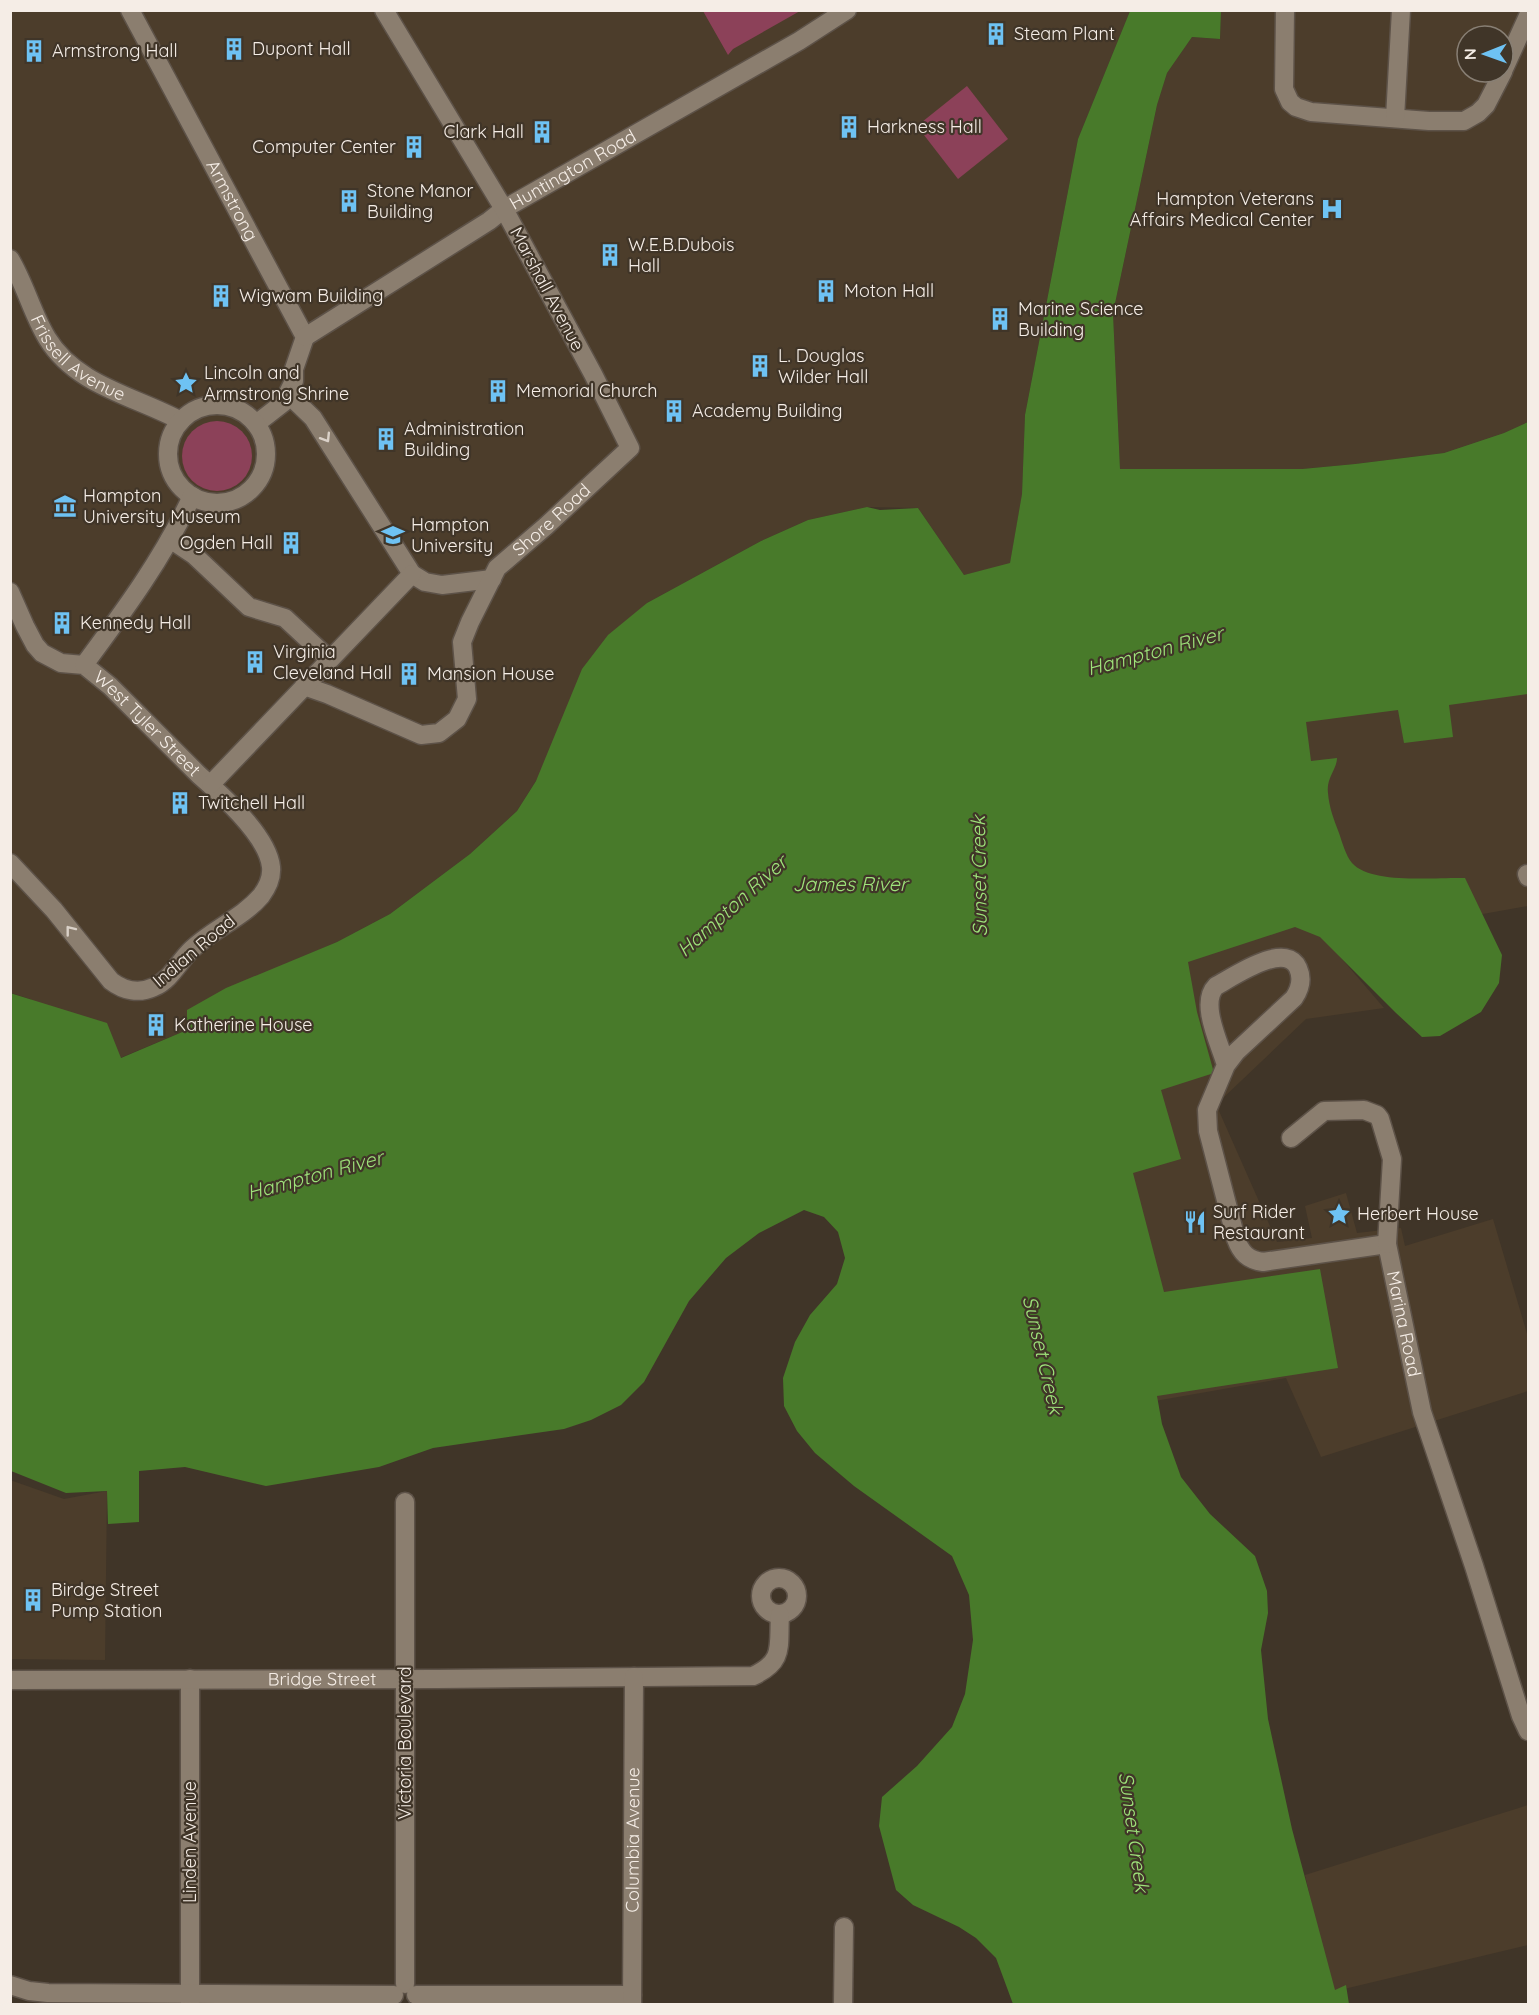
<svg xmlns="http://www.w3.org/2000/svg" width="1539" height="2015" viewBox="0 0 1539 2015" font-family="Quicksand,sans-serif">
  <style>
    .built { fill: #4c3d2b; fill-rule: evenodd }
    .green { fill: #8c4159 }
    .water { fill: #487a2a }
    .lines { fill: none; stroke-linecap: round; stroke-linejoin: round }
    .minor-casing { stroke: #5d5248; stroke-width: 21 }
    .minor { stroke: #8b7e6f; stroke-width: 18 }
    .oneway { stroke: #dad1c8 }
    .labels { text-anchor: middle; stroke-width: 4.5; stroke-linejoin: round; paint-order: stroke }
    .poi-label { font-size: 18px; fill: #f5ede6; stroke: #403528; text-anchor: start }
    .street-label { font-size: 18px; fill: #f5ede6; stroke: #403528 }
    .water-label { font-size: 20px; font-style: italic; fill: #9ee37a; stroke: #403528 }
  </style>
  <rect width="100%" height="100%" fill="#403528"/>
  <g class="built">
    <path d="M 11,11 L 1130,11 L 1078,139 L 1025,415 L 1022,495 L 1010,564 L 964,575 L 918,508 L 867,507 L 808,520 L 761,541 L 647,603 L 517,811 L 470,854 L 390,914 L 337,942 L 283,965 L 187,1030 L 120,1058 L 30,999 L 11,993 Z"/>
    <path d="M 1221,11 L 1528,11 L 1528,422 L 1504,433 L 1444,453 L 1355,464 L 1302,469 L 1120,469 L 1113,313 L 1157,105 L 1167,73 L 1192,37 L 1220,39 ZM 1467,36 L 1503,36 L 1503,72 L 1467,72 Z"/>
    <path d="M 1528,677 L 1528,906 L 1466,917 L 1329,875 L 1293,706 Z"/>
    <path d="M 1213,713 L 1272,760 L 1336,952 L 1384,1008 L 1306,1019 L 1222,1099 L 1219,1111 L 1277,1242 L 1312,1238 L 1305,1206 L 1346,1193 L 1357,1233 L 1401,1228 L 1405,1246 L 1493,1219 L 1528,1337 L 1528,1391 L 1321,1457 L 1286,1378 L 1155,1401 L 1036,1418 Z"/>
    <path d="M 10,1480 L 64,1499 L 107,1491 L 105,1660 L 11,1659 Z"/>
    <path d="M 1528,1805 L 1528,1945 L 1344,1989 L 1332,1993 L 1305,1875 Z"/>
  </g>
  <g class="green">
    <path d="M 703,11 L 800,11 L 733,49 L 728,55 Z"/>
    <path d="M 967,86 L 1008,139 L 958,179 L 917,126 Z"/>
    <circle cx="217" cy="456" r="35"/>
  </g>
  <path class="water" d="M 1130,11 L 1221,11 L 1220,39 L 1192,37 L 1167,73 L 1157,105 L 1113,313 L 1120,469 L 1302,469 L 1355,464 L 1444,453 L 1504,433 L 1528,422 L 1528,694 L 1449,705 L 1453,737 L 1404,743 L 1398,710 L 1306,722 L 1311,761 L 1337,758 C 1337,769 1326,778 1328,793 C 1329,807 1334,820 1339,833 C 1342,842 1346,856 1352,863 C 1371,885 1438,877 1465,878 L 1502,955 L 1499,983 L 1481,1012 L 1440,1036 L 1422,1037 L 1396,1013 L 1320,937 L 1295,927 L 1188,962 L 1197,1012 L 1214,1073 L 1161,1090 L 1181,1159 L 1133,1173 L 1164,1292 L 1320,1269 L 1338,1368 L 1157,1396 L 1162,1424 L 1181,1477 L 1210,1514 L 1255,1556 L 1267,1591 L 1268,1613 L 1261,1650 L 1268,1719 L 1292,1829 L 1335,1990 L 1346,1985 L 1349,2004 L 1013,2004 L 996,1958 L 976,1938 L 959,1927 L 913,1905 L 896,1890 L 879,1826 L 882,1797 L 917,1766 L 952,1727 L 965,1694 L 973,1640 L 969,1595 L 952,1556 L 854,1486 L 815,1453 L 797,1431 L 784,1406 L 783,1378 L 795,1342 L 810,1315 L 837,1284 L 845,1258 L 838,1232 L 824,1217 L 804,1210 L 759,1233 L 726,1258 L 689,1301 L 644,1382 L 621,1405 L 591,1420 L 564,1429 L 433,1448 L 379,1467 L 266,1486 L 185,1467 L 139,1471 L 139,1522 L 108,1524 L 107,1491 L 66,1493 L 11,1471 L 10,993 L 107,1023 L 121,1058 L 187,1030 L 187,1010 L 226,988 L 337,942 L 390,914 L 470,854 L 517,811 L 536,781 L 582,669 L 608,635 L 647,603 L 761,541 L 808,520 L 867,507 L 880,510 L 918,508 L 964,575 L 1010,563 L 1022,494 L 1025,415 L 1078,139 Z"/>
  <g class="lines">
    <g class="minor-casing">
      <g id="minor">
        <path id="s1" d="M 130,10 L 305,337 L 294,369 L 294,381 L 283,403 L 256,424"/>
        <path d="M 1285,10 L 1284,89 L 1290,102 L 1296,107 L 1311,112 L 1429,121 L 1464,121 L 1478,113 L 1486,105 L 1503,72"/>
        <path d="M 1503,71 L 1528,16"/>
        <path d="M 1395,118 L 1401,10"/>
        <path id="s2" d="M 10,259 C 25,284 32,313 47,338 C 76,386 135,396 181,421"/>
        <path id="s3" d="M 305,337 L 489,221 L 504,209 L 799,41 L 847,10"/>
        <path d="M 288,394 L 313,418 L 412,574 L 425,582 L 442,585 L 492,579"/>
        <circle cx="217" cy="454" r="49"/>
        <path d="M 170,539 L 194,555 L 249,607 L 285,618 L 329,659"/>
        <path id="s4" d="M 10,592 L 25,626 L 35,645 L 42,653 L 61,663 L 84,665 L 110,686 L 199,775 C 222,795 268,836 271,867 C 272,877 267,888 261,896 C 242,918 213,929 192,949 C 179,961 171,980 154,987 C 139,994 124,991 111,981 L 54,910 L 10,863"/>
        <path d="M 84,665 C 124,611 164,557 192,496"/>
        <path id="s5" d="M 304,686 L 327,694 L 421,735 L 439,733 L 457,719 L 467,699 L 462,642 L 470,622 L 497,568 L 546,526 L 630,448 L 593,374 L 504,209 L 384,10"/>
        <path d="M 211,784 L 412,574"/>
        <path d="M 1527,874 L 1528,877"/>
        <path id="s6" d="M 1226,1065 C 1220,1044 1199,1003 1216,986 C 1233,977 1286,940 1298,968 C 1303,979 1300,989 1294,998 L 1236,1052 L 1226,1065 L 1207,1110 L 1208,1131 L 1236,1239 C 1241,1253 1248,1260 1263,1262 L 1387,1244 L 1422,1412 L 1474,1566 L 1521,1716 L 1528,1731"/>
        <path d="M 1291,1138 L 1324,1111 L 1364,1110 L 1377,1115 L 1380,1119 L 1392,1159 L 1387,1244"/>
        <path d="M 405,1502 L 405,1984"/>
        <circle cx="779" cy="1596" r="18"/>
        <path d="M 190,1679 L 190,2004"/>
        <path id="s7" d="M 10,1680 L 437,1679 L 753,1676 C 785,1661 778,1647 780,1615"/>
        <path d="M 10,1985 L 29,1991 L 48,1993 L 394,1995"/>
        <path d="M 416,1995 L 632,1995"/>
        <path id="s8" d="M 632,2004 L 634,1677"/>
        <path d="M 843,2004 L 844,1927"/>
      </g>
    </g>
    <use href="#minor" class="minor"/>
  </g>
  <defs><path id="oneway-chevron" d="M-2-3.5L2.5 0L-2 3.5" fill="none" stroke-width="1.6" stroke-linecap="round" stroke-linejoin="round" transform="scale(1.5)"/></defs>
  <g class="oneway">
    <use href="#oneway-chevron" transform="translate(326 438) rotate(58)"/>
    <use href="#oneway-chevron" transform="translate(70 930) rotate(-128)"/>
  </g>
  <defs>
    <g id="building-bare" transform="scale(1.8)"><path d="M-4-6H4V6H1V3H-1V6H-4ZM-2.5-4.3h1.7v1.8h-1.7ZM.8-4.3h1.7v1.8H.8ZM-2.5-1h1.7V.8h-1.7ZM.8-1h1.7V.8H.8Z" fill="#6ec2f3" stroke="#403528" stroke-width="2.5" paint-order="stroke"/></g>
    <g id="hospital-bare" transform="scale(1.8)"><path d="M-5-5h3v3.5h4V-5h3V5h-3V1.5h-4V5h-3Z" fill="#6ec2f3" stroke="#403528" stroke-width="2.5" paint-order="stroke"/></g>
    <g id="sight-bare" transform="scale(1.8)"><path d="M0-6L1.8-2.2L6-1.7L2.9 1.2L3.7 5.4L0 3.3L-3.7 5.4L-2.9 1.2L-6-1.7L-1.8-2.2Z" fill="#6ec2f3" stroke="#403528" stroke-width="2.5" paint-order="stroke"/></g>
    <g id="museum-bare" transform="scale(1.8)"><path d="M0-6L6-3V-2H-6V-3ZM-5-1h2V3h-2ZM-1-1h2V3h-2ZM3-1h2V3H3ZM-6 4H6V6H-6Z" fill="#6ec2f3" stroke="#403528" stroke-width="2.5" paint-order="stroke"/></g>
    <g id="university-bare" transform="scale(1.8)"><path d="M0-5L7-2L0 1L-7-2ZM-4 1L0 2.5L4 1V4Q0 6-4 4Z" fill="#6ec2f3" stroke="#403528" stroke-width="2.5" paint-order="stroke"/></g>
    <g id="restaurant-bare" transform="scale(1.8)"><path d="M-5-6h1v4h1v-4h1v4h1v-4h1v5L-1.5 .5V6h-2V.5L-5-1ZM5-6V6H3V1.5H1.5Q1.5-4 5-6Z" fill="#6ec2f3" stroke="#403528" stroke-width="2.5" paint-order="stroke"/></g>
  </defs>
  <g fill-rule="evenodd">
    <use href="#building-bare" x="996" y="34"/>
    <use href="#building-bare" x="234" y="49"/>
    <use href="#building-bare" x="34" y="51"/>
    <use href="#building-bare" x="849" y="127"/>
    <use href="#building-bare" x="542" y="132"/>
    <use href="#building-bare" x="414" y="147"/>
    <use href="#building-bare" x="349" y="201"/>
    <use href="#hospital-bare" x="1332" y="209"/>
    <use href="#building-bare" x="610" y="255"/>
    <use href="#building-bare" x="826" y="291"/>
    <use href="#building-bare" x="221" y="296"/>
    <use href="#building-bare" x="1000" y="319"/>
    <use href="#building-bare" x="760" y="366"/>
    <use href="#sight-bare" x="186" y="383"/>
    <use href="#building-bare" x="498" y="391"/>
    <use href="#building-bare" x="674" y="411"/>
    <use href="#building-bare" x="386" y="439"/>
    <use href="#museum-bare" x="65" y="506"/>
    <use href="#university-bare" x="393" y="535"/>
    <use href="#building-bare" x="291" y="543"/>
    <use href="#building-bare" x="62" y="623"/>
    <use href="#building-bare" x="255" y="662"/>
    <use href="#building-bare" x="409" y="674"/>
    <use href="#building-bare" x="180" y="803"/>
    <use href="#building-bare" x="156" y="1025"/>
    <use href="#sight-bare" x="1339" y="1214"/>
    <use href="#restaurant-bare" x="1195" y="1222"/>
    <use href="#building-bare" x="33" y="1600"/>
  </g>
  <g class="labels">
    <g class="poi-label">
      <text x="1014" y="40">Steam Plant</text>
      <text x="252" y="55">Dupont Hall</text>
      <text x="52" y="57">Armstrong Hall</text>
      <text x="867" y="133">Harkness Hall</text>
      <text x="524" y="138" text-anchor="end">Clark Hall</text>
      <text x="396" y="153" text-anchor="end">Computer Center</text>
      <text x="367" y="197">Stone Manor<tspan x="367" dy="21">Building</tspan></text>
      <text x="1314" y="205" text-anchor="end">Hampton Veterans<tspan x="1314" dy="21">Affairs Medical Center</tspan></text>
      <text x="628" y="251">W.E.B.Dubois<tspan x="628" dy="21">Hall</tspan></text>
      <text x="844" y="297">Moton Hall</text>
      <text x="239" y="302">Wigwam Building</text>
      <text x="1018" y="315">Marine Science<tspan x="1018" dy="21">Building</tspan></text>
      <text x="778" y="362">L. Douglas<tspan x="778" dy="21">Wilder Hall</tspan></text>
      <text x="204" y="379">Lincoln and<tspan x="204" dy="21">Armstrong Shrine</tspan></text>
      <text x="516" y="397">Memorial Church</text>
      <text x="692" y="417">Academy Building</text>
      <text x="404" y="435">Administration<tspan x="404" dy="21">Building</tspan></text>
      <text x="83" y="502">Hampton<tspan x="83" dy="21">University Museum</tspan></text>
      <text x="411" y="531">Hampton<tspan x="411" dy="21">University</tspan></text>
      <text x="273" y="549" text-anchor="end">Ogden Hall</text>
      <text x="80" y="629">Kennedy Hall</text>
      <text x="273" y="658">Virginia<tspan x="273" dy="21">Cleveland Hall</tspan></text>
      <text x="427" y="680">Mansion House</text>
      <text x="198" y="809">Twitchell Hall</text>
      <text x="174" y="1031">Katherine House</text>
      <text x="1213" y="1218">Surf Rider<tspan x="1213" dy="21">Restaurant</tspan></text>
      <text x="1357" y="1220">Herbert House</text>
      <text x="51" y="1596">Birdge Street<tspan x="51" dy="21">Pump Station</tspan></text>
    </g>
    <g class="street-label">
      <text dy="6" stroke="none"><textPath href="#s3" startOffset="316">Huntington Road</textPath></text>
      <text dy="6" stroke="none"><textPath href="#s1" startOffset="216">Armstrong</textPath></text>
      <text transform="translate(547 289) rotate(62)" y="6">Marshall Avenue</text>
      <text dy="6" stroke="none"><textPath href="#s2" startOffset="124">Frissell Avenue</textPath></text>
      <text dy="6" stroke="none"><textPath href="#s5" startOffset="402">Shore Road</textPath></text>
      <text dy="6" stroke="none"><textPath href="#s4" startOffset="200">West Tyler Street</textPath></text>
      <text transform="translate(194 951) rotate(-40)" y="6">Indian Road</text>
      <text dy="6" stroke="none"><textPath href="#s6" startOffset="729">Marina Road</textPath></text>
      <text dy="6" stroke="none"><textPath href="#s7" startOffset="312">Bridge Street</textPath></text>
      <text transform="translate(405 1743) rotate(-90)" y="6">Victoria Boulevard</text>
      <text dy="6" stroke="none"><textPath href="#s8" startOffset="164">Columbia Avenue</textPath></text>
      <text transform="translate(190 1842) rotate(-90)" y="6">Linden Avenue</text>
    </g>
    <g class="water-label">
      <text transform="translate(1155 651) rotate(-15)" y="7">Hampton River</text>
      <text transform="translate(979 876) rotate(-91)" y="7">Sunset Creek</text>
      <text x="850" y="891">James River</text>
      <text transform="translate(732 906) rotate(-42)" y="7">Hampton River</text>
      <text transform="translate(315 1175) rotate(-15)" y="7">Hampton River</text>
      <text transform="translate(1043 1355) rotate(77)" y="7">Sunset Creek</text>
      <text transform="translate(1134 1832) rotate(82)" y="7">Sunset Creek</text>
    </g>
  </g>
  <rect width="1539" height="2015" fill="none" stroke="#f5ede6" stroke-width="24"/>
  <g transform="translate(1485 54) rotate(269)"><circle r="28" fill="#403528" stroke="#887f74" stroke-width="1.5"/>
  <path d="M0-4.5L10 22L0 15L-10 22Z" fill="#6ec2f3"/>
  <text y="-9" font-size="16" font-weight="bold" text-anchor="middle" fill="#f5ede6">N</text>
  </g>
</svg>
